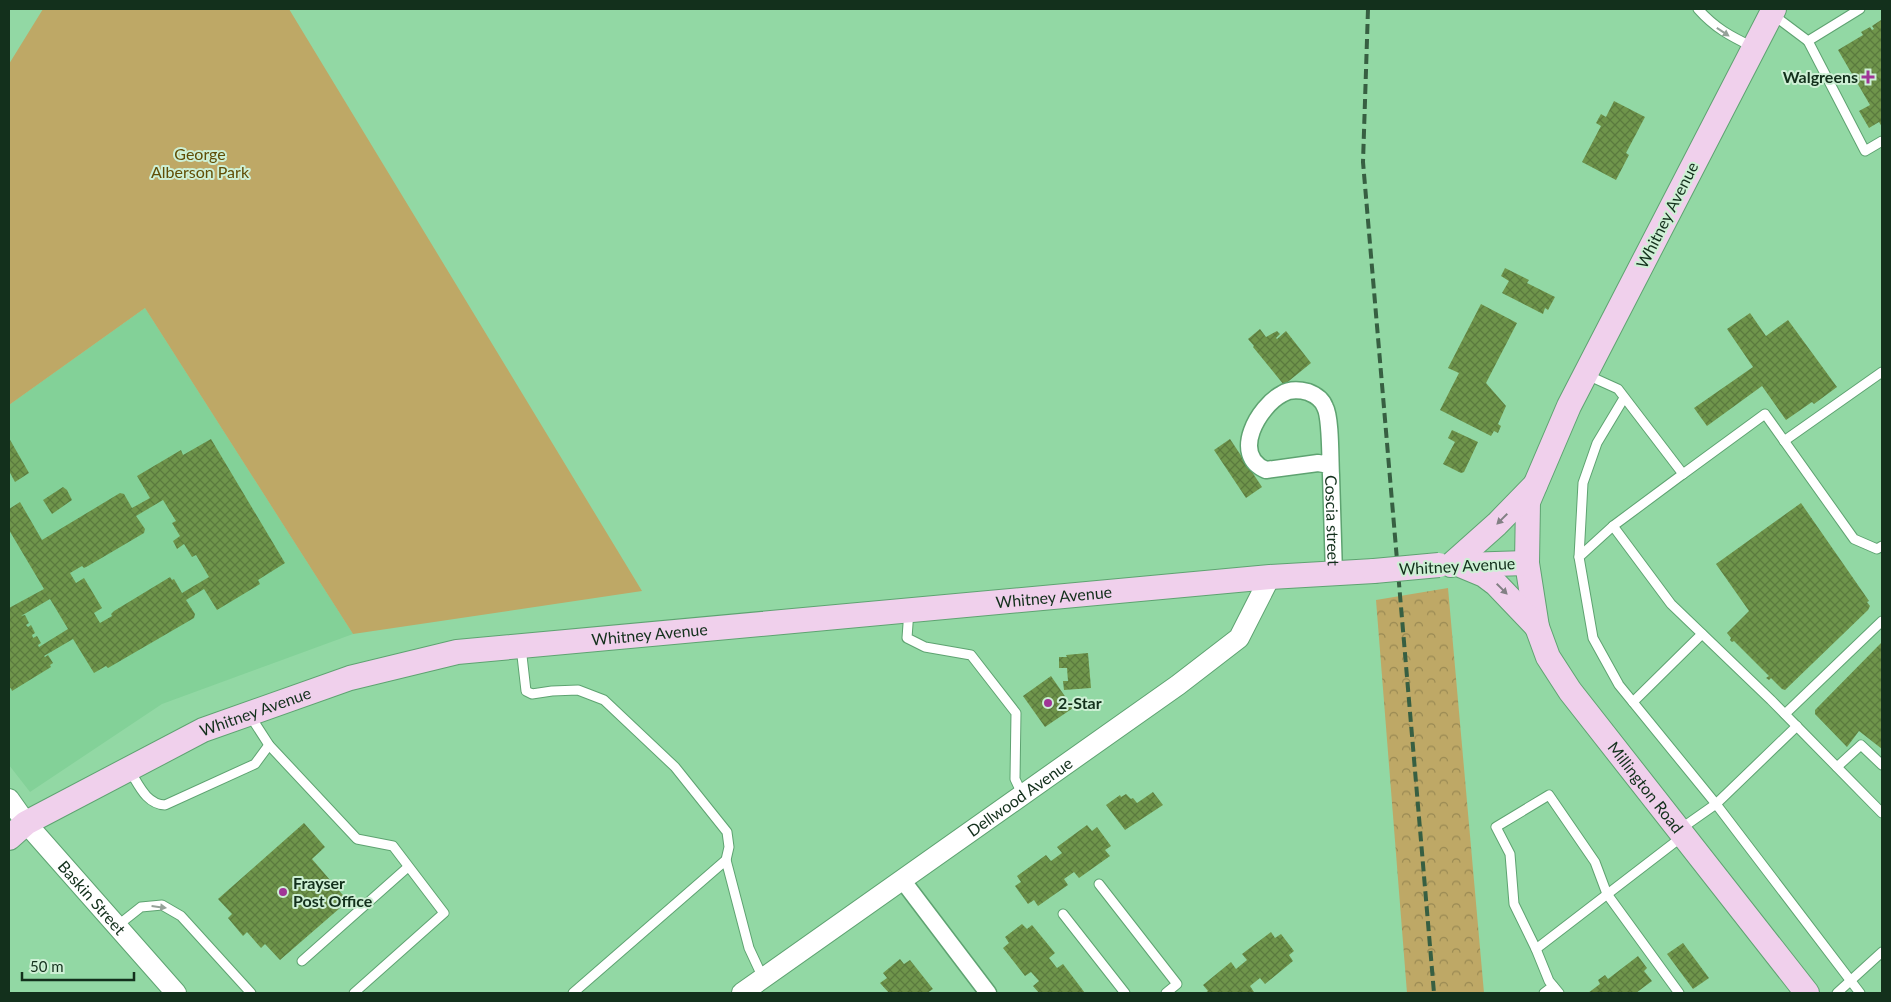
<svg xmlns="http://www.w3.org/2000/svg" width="1891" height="1002" viewBox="0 0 1891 1002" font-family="Lato,sans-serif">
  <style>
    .built { fill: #83d198 }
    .forest { fill: url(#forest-crowns) }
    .green { fill: #bea866 }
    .building { fill: url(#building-cross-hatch); fill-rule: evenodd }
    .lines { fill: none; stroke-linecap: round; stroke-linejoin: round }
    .service-casing { stroke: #5ea371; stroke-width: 11 }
    .minor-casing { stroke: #5ea371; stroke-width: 19 }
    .tertiary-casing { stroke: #5ea371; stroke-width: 22 }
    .secondary-casing { stroke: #5ea371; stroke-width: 26 }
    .service { stroke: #fff; stroke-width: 9 }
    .minor { stroke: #fff; stroke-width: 16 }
    .tertiary { stroke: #fff; stroke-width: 20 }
    .secondary { stroke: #f0d0ec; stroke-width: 24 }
    .rail { stroke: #375f42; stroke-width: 4; stroke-dasharray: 10 5; stroke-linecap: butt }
    .secondary-bridge-casing { stroke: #5ea371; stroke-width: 26; stroke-linecap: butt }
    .secondary-bridge { stroke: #f0d0ec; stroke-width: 24 }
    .oneway { fill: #95a299 }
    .oneway2 { fill: #828084 }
    .poi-dot { fill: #a03597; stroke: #cef0d5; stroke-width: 2 }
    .labels { text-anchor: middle; stroke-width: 4; stroke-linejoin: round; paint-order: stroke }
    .poi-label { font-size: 16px; font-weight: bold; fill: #13301c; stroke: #cef0d5; text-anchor: start }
    .park-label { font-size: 16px; fill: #604d05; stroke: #cef0d5 }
    .street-label { font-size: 16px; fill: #13301c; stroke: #cef0d5 }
  </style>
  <defs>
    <pattern id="forest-crowns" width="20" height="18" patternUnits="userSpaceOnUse" patternTransform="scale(1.25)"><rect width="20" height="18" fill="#bea866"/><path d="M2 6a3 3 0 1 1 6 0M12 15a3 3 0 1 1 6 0" fill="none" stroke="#998953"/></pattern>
    <pattern id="building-cross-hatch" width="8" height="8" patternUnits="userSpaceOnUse" patternTransform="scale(1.25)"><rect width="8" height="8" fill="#6f954b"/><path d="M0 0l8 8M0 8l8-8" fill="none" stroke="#5a7a3e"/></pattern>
  </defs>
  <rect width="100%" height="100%" fill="#92d8a4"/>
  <path class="built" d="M 145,308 L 353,634 L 162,704 L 30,792 L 9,765 L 9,405 Z"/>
  <path class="forest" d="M 1448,588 L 1484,993 L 1407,993 L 1376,600 Z"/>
  <path class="green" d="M 43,9 L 289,9 L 642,591 L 353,634 L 145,308 L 9,405 L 9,64 Z"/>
  <g class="building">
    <path d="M 1881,20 L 1882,127 L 1879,122 L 1869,128 L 1859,111 L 1870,105 L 1838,50 L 1863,35 L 1861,32 L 1870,27 L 1872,30 L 1874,29 L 1872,26 Z"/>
    <path d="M 1614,101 L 1645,117 L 1626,153 L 1629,155 L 1616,180 L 1582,162 L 1601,126 L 1596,123 L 1601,114 L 1606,117 Z"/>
    <path d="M 1505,268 L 1529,280 L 1527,283 L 1555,297 L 1548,310 L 1545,308 L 1543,314 L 1502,293 L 1509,281 L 1501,276 Z"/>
    <path d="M 1481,304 L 1517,323 L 1486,383 L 1506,406 L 1498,424 L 1501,426 L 1498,433 L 1494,431 L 1491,436 L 1440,410 L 1459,373 L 1448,368 Z"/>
    <path d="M 1750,313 L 1766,336 L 1788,320 L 1837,387 L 1814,404 L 1812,402 L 1786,420 L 1762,386 L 1707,426 L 1694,408 L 1753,367 L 1727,329 Z"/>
    <path d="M 1260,329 L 1266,337 L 1277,331 L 1280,334 L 1276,338 L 1277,339 L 1286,331 L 1311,363 L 1284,385 L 1253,347 L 1254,346 L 1248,339 Z"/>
    <path d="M 1452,430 L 1478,442 L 1464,472 L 1461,473 L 1443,464 L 1455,442 L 1448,438 Z"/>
    <path d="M 9,438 L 29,473 L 15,482 L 9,471 Z"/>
    <path d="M 211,439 L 285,563 L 258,580 L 260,584 L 217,610 L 204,589 L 186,600 L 195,614 L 194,618 L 108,668 L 106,666 L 94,673 L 73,639 L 44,656 L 45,657 L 48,655 L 53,663 L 50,665 L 51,667 L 12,691 L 11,688 L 9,689 L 9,608 L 44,589 L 9,530 L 9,509 L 20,502 L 42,540 L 120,493 L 124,494 L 132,508 L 150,498 L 137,476 L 181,450 L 183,455 ZM 163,500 L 176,521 L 172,523 L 180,536 L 173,541 L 177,549 L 184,544 L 192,557 L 196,555 L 209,577 L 182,593 L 174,579 L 172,580 L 170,577 L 114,611 L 111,614 L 112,616 L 100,623 L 94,613 L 102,608 L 84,578 L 76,583 L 70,573 L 82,566 L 84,568 L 88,566 L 144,533 L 145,529 L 136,516 ZM 50,599 L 68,629 L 39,647 L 38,645 L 41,643 L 37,636 L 33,638 L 32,635 L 35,633 L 31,625 L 28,627 L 26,625 L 29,623 L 25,615 L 21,616 Z"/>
    <path d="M 1230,439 L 1262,487 L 1246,498 L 1214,450 Z"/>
    <path d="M 63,487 L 67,490 L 72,500 L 52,514 L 43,500 Z"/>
    <path d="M 1801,503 L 1869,601 L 1867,602 L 1870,606 L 1868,610 L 1785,690 L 1782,689 L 1771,678 L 1769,680 L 1766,678 L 1769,676 L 1734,641 L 1732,642 L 1730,640 L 1731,638 L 1727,633 L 1749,611 L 1716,564 Z"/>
    <path d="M 1882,642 L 1882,749 L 1859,731 L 1847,747 L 1815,714 L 1815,710 Z"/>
    <path d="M 1088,653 L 1091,688 L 1064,690 L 1063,681 L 1068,681 L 1067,668 L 1059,668 L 1059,657 L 1067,657 L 1066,655 Z"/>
    <path d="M 1051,676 L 1073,708 L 1045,727 L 1023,696 Z"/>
    <path d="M 1153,792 L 1163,805 L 1125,830 L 1106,805 L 1120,795 L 1121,797 L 1126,794 L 1131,799 L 1133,798 L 1137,803 Z"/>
    <path d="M 304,823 L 325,847 L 312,859 L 348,901 L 280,960 L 265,944 L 261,948 L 247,932 L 243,936 L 228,918 L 232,914 L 218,899 Z"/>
    <path d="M 1087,825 L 1092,831 L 1097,827 L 1111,846 L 1105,850 L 1110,856 L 1079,878 L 1074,872 L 1064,879 L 1068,885 L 1038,906 L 1034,900 L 1028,904 L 1015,886 L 1021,882 L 1017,876 L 1046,855 L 1051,861 L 1062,853 L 1057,847 Z"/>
    <path d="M 1022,924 L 1027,929 L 1032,925 L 1055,953 L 1049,958 L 1057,968 L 1063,964 L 1085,993 L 1039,993 L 1033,986 L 1039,981 L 1031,972 L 1025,976 L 1003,948 L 1009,943 L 1005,937 Z"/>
    <path d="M 1271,932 L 1275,938 L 1281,934 L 1294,951 L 1289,955 L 1293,961 L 1265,984 L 1260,978 L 1250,986 L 1254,992 L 1253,993 L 1205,993 L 1208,991 L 1203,985 L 1231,962 L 1236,969 L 1247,960 L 1242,954 Z"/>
    <path d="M 1683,943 L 1709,978 L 1693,989 L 1667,954 Z"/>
    <path d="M 1638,956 L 1647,968 L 1644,971 L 1652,981 L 1636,993 L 1588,993 L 1600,984 L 1598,980 L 1605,975 L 1608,979 Z"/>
    <path d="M 900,959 L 904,964 L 910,960 L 933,989 L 927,993 L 889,993 L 880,983 L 887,978 L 883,973 Z"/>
  </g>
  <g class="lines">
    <g class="service-casing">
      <g id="service">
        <path d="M 1698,9 C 1715,28 1730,36 1753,47"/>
        <path d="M 1772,14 L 1808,41 L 1860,9"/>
        <path d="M 1808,41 L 1865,151 L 1882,141"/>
        <path d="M 1587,375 L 1618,389 L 1683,474 L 1613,526 L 1671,604 L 1771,700 L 1882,813"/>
        <path d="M 1784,441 L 1882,372"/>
        <path d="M 1683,474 L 1765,414 L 1854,539 L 1877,549 L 1882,546"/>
        <path d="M 1613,526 L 1579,557 L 1593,638 L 1619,685 L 1716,804 L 1860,993"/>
        <path d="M 1579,557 L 1583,483 L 1597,443 L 1624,398"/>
        <path d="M 909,610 L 907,638 L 925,647 L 971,655 L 1016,713 L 1015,779 L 1023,796"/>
        <path d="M 521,647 L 526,691 L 532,694 L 552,691 L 578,690 L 604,700 L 675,767 L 727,832 L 729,847 L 726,860"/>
        <path d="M 1633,702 L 1702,634"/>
        <path d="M 249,714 L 269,745 L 357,839 L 393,846 L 444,913 L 354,993"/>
        <path d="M 1785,714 L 1882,621"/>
        <path d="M 1837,767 L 1861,745 L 1882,765"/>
        <path d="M 130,771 C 139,785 146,804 165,805 L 255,764 L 269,745"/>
        <path d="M 1679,830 L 1716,804 L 1797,726"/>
        <path d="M 1099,884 L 1177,984 L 1166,993"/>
        <path d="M 1063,914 L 1125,993"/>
        <path d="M 117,926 L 141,907 L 162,905 L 181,916 L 251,993"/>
        <path d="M 1536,949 L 1683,836"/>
        <path d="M 302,961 L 408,867"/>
        <path d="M 573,993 L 726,860 L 749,948 L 763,978"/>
        <path d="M 1544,993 L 1553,986"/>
        <path d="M 1559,993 L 1549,981 L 1536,949 L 1514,904 L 1510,854 L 1496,827 L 1549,795 L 1595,862 L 1607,894 L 1679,993"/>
        <path d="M 1837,993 L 1882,952"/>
      </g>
    </g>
    <g class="minor-casing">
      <g id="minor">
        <path id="s1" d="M 1330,465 L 1318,463 L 1266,470 C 1230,455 1259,406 1282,394 C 1290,389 1300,390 1308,392 C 1316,395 1322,399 1325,407 C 1331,418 1330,460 1331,475 L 1334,574"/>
        <path d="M 903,881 L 988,993"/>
      </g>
    </g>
    <g class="tertiary-casing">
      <g id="tertiary">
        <path id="s2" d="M 9,799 L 26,823 L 176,993"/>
        <path id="s3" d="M 742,993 L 1178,685 L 1239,638 L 1270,577"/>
      </g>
    </g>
    <g class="secondary-casing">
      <g id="secondary">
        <path id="s4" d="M 1774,9 L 1569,406 L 1528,502 L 1527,563 L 1537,627 L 1548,657 L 1570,691 L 1807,993"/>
        <path d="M 1451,565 L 1497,524 L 1535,485"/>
        <path d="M 1460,565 L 1484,575 L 1496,584 L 1537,627"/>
        <path d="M 1464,565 L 1527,563"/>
        <path id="s5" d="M 9,838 L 26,823 L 203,730 L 350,678 L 457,652 L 1270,577 L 1374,571"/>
      </g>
    </g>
    <use href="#service" class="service"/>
    <use href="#minor" class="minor"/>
    <use href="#tertiary" class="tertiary"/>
    <use href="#secondary" class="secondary"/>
    <path class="rail" d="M 1368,9 L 1363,162 L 1434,993"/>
    <g class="secondary-bridge-casing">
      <path id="secondary-bridge" d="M 1374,571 L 1439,565"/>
    </g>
    <use href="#secondary-bridge" class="secondary-bridge"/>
  </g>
  <defs><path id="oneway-solid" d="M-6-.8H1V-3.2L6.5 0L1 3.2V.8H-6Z" transform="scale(1.25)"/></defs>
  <g class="oneway">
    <use href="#oneway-solid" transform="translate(1723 32) rotate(34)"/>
    <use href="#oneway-solid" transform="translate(159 907) rotate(7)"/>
  </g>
  <g class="oneway2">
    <use href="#oneway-solid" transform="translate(1502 519) rotate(135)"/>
    <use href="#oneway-solid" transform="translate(1502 589) rotate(45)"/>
  </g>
  <g class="poi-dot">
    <path d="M1865.5 69.5h5v5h5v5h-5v5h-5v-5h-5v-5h5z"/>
    <circle cx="1048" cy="703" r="5"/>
    <circle cx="283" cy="892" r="5"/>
  </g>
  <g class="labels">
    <g class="poi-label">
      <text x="1858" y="83" text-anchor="end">Walgreens</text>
      <text x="1058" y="709">2-Star</text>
      <text x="293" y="889">Frayser<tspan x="293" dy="18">Post Office</tspan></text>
    </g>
    <g class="park-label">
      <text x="200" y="160">George<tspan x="200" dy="18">Alberson Park</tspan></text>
    </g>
    <g class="street-label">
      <text transform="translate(1667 215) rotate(-63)" y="6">Whitney Avenue</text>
      <text dy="6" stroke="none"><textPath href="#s1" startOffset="324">Coscia street</textPath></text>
      <text transform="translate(1457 566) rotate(-3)" y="6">Whitney Avenue</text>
      <text dy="6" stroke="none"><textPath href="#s5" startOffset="1088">Whitney Avenue</textPath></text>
      <text dy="6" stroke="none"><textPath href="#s5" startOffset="682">Whitney Avenue</textPath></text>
      <text dy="6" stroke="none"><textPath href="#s5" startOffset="278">Whitney Avenue</textPath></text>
      <text dy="6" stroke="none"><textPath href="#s4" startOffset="872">Millington Road</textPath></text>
      <text dy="6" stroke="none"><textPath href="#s3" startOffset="340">Dellwood Avenue</textPath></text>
      <text dy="6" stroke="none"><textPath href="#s2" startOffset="129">Baskin Street</textPath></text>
    </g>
  </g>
  <rect width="1891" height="1002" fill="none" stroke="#13301c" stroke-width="20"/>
  <path d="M22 972v8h112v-8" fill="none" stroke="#13301c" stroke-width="2.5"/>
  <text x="30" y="972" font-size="15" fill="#13301c" stroke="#cef0d5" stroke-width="4" paint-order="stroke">50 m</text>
</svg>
